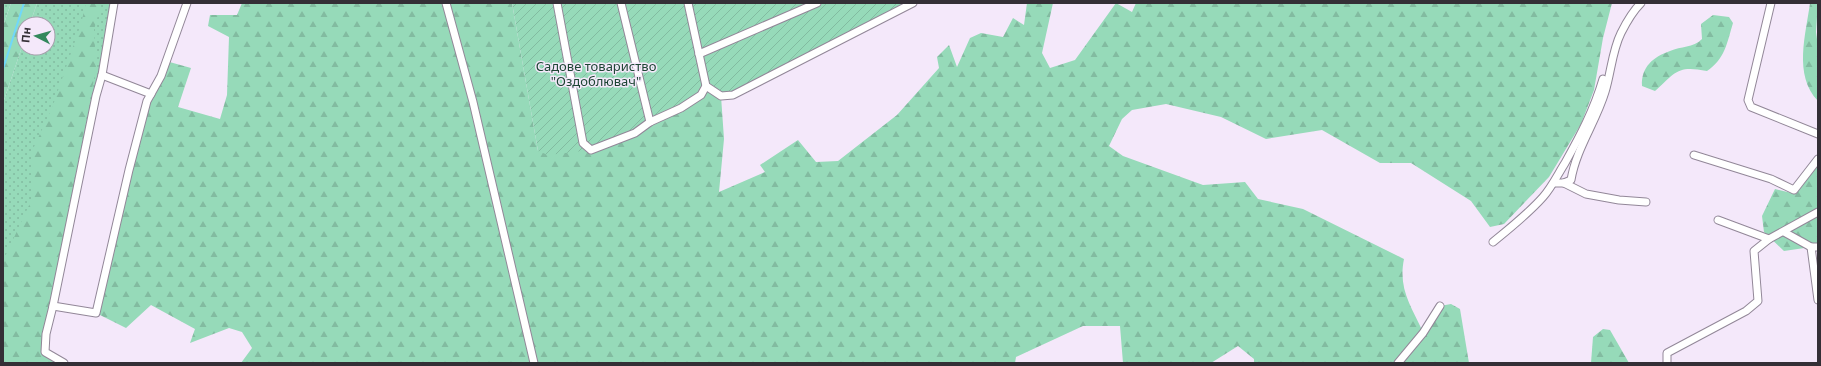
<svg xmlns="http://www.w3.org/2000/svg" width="1821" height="366" viewBox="0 0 1821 366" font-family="'Noto Sans',sans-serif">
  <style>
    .grass { fill: url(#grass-dots) }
    .forest { fill: url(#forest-firs) }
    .garden { fill: url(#garden-furrows) }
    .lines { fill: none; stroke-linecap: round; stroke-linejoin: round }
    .stream { stroke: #70d7fa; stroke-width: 2 }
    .minor-casing { stroke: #928798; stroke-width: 9 }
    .minor { stroke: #fff; stroke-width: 7 }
    .labels { text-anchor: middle; stroke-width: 3; stroke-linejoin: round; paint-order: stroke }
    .park-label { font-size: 13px; fill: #1d4534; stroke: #f4e8fa }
  </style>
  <defs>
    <pattern id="grass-dots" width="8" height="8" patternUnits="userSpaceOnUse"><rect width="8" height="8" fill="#96dab9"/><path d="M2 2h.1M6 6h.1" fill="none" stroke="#82bba0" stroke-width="1.8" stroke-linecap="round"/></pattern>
    <pattern id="forest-firs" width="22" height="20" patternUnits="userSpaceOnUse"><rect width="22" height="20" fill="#96dab9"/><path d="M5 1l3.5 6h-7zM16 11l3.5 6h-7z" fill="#82bba0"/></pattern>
    <pattern id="garden-furrows" width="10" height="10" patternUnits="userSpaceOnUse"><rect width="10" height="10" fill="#96dab9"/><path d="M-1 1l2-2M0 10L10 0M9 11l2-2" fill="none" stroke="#82bba0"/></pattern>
  </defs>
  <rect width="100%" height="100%" fill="#f4e8fa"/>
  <g class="grass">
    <path d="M 3,3 L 11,3 L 3,26 Z"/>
    <path d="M 37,3 L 114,3 L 45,352 L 65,363 L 3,363 L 3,103 L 24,41 L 24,48 L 48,48 L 48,24 L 30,24 Z"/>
  </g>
  <g class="forest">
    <path d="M 11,3 L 37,3 L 30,24 L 24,24 L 24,41 L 3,103 L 3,26 Z"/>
    <path d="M 86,3 L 101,3 L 94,30 L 96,69 L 44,331 L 43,353 L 56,363 L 3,363 L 4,259 L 32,199 L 33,149 L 52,108 L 81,24 Z"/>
    <path d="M 242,3 L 512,3 L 538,151 L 706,86 L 721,96 L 724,139 L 719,192 L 765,172 L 760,165 L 798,140 L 816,162 L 838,161 L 897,115 L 939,68 L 937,57 L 949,45 L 957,67 L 970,38 L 981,33 L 1003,37 L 1013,18 L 1024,25 L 1027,3 L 1053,3 L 1042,53 L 1050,68 L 1075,60 L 1116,3 L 1132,12 L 1136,3 L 1612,3 L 1603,38 L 1594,90 L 1581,124 L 1549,177 L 1504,224 L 1490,227 L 1471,201 L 1411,163 L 1380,163 L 1322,130 L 1266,139 L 1221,117 L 1166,104 L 1132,110 L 1122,119 L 1109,146 L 1123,156 L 1203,185 L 1245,182 L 1258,199 L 1303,209 L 1404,259 C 1398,289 1411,306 1423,332 L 1440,306 L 1451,304 L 1460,309 L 1469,363 L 1254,363 L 1254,359 L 1238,346 L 1211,363 L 1123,363 L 1120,326 L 1083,326 L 1016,357 L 1015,363 L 241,363 L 252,348 L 242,332 L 229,328 L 190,343 L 195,329 L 151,305 L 126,328 L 96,313 L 147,101 L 166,61 L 191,68 L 178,107 L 220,119 L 227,95 L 229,37 L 208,26 L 210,15 L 237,15 Z"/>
    <path d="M 1810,3 L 1818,3 L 1816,32 L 1818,46 L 1818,101 C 1793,75 1806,34 1810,3 Z"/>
    <path d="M 1713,15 L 1729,17 L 1733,23 C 1727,43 1725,59 1707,71 C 1677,65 1676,72 1655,91 L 1642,86 C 1641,67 1653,57 1670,51 C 1681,46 1693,48 1702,39 L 1701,24 Z"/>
    <path d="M 1818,165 L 1818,246 L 1784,251 L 1764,232 L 1762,216 L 1775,189 L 1796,194 Z"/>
    <path d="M 1603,329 L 1610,330 L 1629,363 L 1591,363 L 1593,337 Z"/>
  </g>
  <path class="garden" d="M 512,3 L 913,3 L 733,95 L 721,96 L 706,86 L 681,108 L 591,150 L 548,155 L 538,151 Z"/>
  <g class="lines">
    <path class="stream" d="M 3,69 L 24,3"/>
    <g class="minor-casing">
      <g id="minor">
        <path d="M 446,3 L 473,102 L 534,363"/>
        <path d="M 557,3 L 583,143 L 591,150 L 635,133 L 650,122 L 681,108 L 701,95 L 706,86"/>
        <path d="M 621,3 L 650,122"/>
        <path d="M 688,3 L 706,86 L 721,96 L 733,95 L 913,3"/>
        <path d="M 1771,3 L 1748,100 L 1751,107 L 1818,134"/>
        <path d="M 699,54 L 817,3"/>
        <path d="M 102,75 L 151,94"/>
        <path d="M 1694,155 L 1771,179 L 1794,190 L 1818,159"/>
        <path d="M 1554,183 L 1564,183 L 1571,180 C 1576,149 1596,122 1605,92 C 1611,73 1612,51 1621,33 C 1626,23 1633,11 1641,3"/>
        <path d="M 1564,183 L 1586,194 L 1619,200 L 1646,202"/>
        <path d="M 1718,220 L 1769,239"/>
        <path d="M 1784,232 L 1811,247 L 1818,247"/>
        <path d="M 1493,242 C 1510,228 1528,214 1543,197 C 1552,187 1558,174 1565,163 C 1580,136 1594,110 1603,79"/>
        <path d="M 1811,247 L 1818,300"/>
        <path d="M 53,306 L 96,313 L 129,170 L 147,101 L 161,76 L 187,3"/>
        <path d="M 64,363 L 45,352 L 46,334 L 53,306 L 96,96 L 102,75 L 114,3"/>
        <path d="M 1398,363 L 1423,333 L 1440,306"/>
        <path d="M 1667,363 L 1667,353 L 1746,311 L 1758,301 L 1754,251 L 1769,239 L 1818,212"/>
      </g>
    </g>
    <use href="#minor" class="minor"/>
  </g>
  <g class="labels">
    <g class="park-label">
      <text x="596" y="71">Садове товариство<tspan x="596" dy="15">"Оздоблювач"</tspan></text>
    </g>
  </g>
  <rect width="1821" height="366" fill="none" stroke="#342f36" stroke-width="8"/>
  <g transform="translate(36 36) rotate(276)"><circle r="19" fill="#f4e8fa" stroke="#a79eac"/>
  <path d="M0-3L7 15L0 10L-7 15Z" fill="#33885c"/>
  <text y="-6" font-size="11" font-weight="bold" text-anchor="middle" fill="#342f36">Пн</text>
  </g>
</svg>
